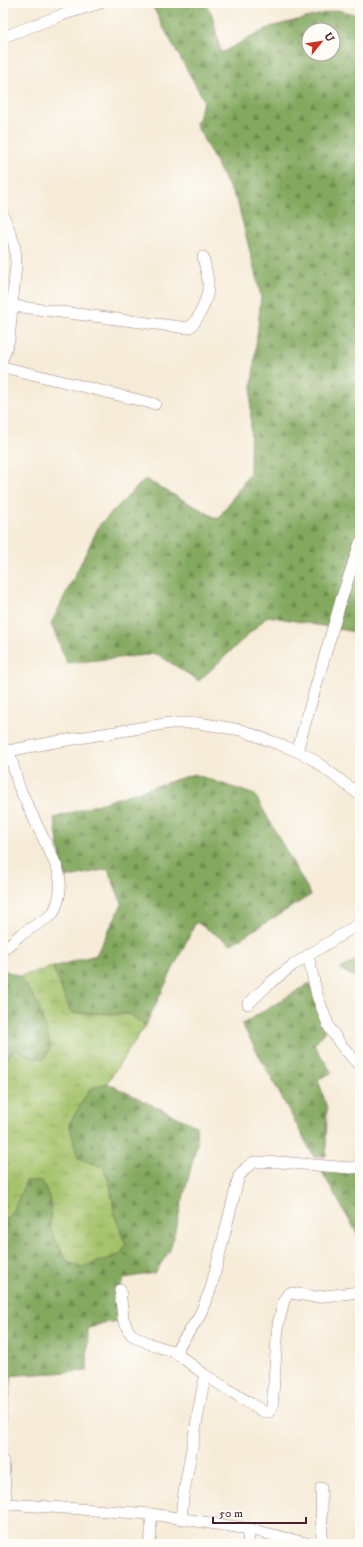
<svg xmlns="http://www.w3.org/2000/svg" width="363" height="1547" viewBox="0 0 363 1547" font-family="'IM FELL DW Pica',serif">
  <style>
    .grass { fill: url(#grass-tufts); stroke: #77714b }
    .forest { fill: url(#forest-firs); stroke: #666445; fill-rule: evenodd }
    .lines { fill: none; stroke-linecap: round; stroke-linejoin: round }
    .minor-casing { stroke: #a08581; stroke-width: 12 }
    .minor { stroke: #fff; stroke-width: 11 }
  </style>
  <defs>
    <pattern id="grass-tufts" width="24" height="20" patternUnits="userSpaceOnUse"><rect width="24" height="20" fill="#a4c36b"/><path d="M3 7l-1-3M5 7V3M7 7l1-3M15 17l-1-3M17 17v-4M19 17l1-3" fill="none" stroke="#889e58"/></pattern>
    <pattern id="forest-firs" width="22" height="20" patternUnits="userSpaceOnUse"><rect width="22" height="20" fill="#83a95f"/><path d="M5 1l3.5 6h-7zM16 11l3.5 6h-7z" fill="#6d894f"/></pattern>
  </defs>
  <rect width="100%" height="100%" fill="#fdfcf7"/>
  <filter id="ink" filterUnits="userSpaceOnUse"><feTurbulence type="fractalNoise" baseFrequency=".025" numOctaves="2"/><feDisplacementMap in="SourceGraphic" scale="8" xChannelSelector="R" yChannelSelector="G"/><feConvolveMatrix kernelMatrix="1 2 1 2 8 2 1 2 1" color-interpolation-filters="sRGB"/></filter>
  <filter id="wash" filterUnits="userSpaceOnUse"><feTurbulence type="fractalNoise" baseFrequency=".012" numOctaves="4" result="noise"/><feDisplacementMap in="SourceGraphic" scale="16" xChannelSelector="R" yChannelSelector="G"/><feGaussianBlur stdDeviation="0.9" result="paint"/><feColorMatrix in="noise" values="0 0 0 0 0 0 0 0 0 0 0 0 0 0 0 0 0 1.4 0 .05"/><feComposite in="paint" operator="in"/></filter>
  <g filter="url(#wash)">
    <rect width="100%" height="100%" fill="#f6ebd7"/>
    <g class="grass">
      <path d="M 53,967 L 71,1013 L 130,1014 L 145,1026 L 107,1083 L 90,1089 L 78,1158 L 103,1167 L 110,1183 L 115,1216 L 126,1245 L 120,1255 L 79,1268 L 66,1260 L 50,1229 L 51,1202 L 26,1181 L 13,1212 L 3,1220 L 3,1062 L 16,1049 L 38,1004 L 20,976 Z"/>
      <path d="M 12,1375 L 4,1440 L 3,1440 L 3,1376 Z"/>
    </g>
    <g class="forest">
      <path d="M 151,3 L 205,3 L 212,14 L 221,53 L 270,27 L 337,10 L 360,15 L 360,633 L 268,616 L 199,681 L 157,654 L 67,663 L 51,624 L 100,524 L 145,479 L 218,519 L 250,473 L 251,395 L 261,296 L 238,204 L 196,125 L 204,100 L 163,27 ZM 309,30 L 333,30 L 333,54 L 309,54 Z"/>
      <path d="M 194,774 L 255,795 L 311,895 L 231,944 L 196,922 L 145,1026 L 130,1014 L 71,1013 L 53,967 L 96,955 L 122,904 L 108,869 L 64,878 L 54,818 Z"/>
      <path d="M 360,958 L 360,980 L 340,969 Z"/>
      <path d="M 3,970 L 20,976 L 38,1004 L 51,1047 L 45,1058 L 34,1059 L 16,1049 L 3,1062 Z"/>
      <path d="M 310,983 L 325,1032 L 314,1045 L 332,1073 L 318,1079 L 327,1108 L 326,1156 L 314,1157 L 242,1024 Z"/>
      <path d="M 107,1083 L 196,1126 L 197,1144 L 170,1250 L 155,1273 L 125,1278 L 117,1292 L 122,1321 L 103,1323 L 88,1329 L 87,1371 L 3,1376 L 3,1220 L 13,1212 L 26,1181 L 42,1181 L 51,1202 L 50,1229 L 66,1260 L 79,1268 L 120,1255 L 126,1245 L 115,1216 L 110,1183 L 103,1167 L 78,1158 L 69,1124 L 90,1089 Z"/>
      <path d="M 360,1170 L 360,1239 L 322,1172 Z"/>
    </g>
  </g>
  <g filter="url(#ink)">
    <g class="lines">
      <g class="minor-casing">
        <g id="minor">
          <path d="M 3,37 L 62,15 L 100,3"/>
          <path d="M 3,215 L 11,234 L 15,248 L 16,264 L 9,340 L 3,357"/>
          <path d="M 13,306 L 188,328 C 198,323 207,300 208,289 C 209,278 205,267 203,257"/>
          <path d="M 3,367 L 155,404"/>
          <path d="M 297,751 L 342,597 L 360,543"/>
          <path d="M 3,752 L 49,743 L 170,723 L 199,723 L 241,730 L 297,751 L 311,758 L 360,795"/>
          <path d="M 3,950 L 20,935 L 52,915 C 61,900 63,881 56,865 L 19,787 L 9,751"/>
          <path d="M 308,955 L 317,995 L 329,1027 L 341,1045 L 360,1066"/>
          <path d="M 248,1004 L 270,983 L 293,965 L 360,923"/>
          <path d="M 120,1290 L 123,1318 L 128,1330 L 132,1335 L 150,1344 L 175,1352 L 205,1375 L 264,1412 L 269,1412 L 272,1408 L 278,1325 L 284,1300 L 288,1294 L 291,1293 L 316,1297 L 360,1292"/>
          <path d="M 175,1352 L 199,1317 L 211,1288 L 239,1176 L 246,1168 L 254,1162 L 279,1162 L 350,1168 L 360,1167"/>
          <path d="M 3,1461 L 6,1501 L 7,1504 L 151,1514 L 249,1529 L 310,1544"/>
          <path d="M 321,1488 L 322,1544"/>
          <path d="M 181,1518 L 183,1498 L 205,1375"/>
          <path d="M 149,1544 L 151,1536 L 151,1514"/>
          <path d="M 248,1544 L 249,1529"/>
        </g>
      </g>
      <use href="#minor" class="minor"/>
    </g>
  </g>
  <rect width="363" height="1547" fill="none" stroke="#fdfcf7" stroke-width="16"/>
  <g transform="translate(321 42) rotate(60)"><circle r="19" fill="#fdfcf7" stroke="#b5a4a5"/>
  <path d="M0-3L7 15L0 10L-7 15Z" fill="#c8321e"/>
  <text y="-6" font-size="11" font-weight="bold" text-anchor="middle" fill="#4a1f2b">U</text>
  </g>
  <path d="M213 1517v6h93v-6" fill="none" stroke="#4a1f2b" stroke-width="2"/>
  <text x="219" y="1517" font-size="12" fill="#4a1f2b" stroke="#fdfcf7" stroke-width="3" paint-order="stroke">50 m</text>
</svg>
